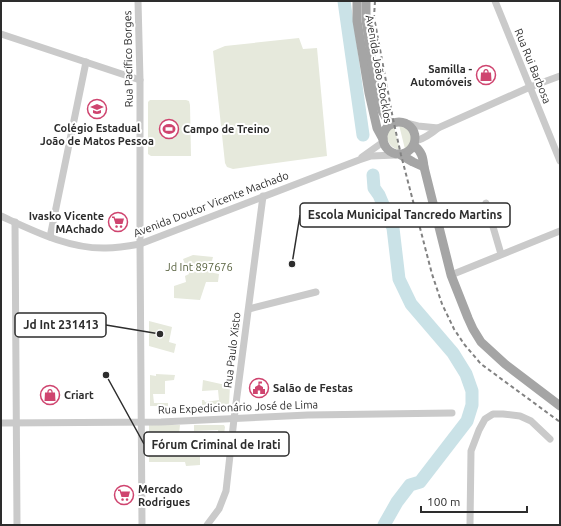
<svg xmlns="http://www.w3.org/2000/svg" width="561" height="526" viewBox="0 0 561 526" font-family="Ubuntu,sans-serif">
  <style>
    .green { fill: #e6e9dc }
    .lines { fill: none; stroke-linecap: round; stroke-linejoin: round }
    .river { stroke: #cae2e7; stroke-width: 13 }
    .minor { stroke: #cacaca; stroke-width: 7 }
    .major { stroke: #a5a5a5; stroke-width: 9 }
    .rail { stroke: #828282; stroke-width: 2; stroke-dasharray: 4 3; stroke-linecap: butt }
    .labels { text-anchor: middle; stroke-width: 4; stroke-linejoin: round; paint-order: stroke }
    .street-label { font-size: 11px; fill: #2d2d2d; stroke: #fff }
    .poi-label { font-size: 11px; font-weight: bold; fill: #2d2d2d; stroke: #fff; text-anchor: start }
    .park-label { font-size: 11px; fill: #596340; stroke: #fff }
    .leader { fill: none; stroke: #2d2d2d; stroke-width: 1.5 }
    .callout-dot { fill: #2d2d2d; stroke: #fff; stroke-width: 1.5 }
    .callout { fill: #fff; stroke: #2d2d2d; stroke-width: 1.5 }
    .callout-label { font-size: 12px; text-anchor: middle; font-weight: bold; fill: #2d2d2d }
  </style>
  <rect width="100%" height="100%" fill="#fff"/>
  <g class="green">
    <path d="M 299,38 L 303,49 L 317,48 L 327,156 L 233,169 L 227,167 L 225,163 L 213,51 L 225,46 Z"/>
    <path d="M 150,100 L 186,100 L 189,101 L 190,105 L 191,156 L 151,156 L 148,154 L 148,102 Z"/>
    <path d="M 399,125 C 414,126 418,140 405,149 Z"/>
    <path d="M 394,127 L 400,150 C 387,148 382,132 394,127 Z"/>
    <path d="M 193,255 L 213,257 L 209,272 L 219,274 L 218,282 L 206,282 L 200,300 L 174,298 L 174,286 L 186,282 L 185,276 L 189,274 L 183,259 Z"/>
    <path d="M 149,321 L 172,327 L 169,342 L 176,344 L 174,353 L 149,346 Z"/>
    <path d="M 156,374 L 175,375 L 174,380 L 165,381 L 165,394 L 153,394 L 154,403 L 168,403 L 168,406 L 150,406 L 150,375 L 156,376 Z"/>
    <path d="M 203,380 L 230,386 L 229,405 L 202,405 L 202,400 L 204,400 L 205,402 L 219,400 L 218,390 L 202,391 Z"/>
    <path d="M 149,425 L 180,425 L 179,434 L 168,434 L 168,447 L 179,447 L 178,453 L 188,453 L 190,451 L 200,451 L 200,465 L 186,466 L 185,462 L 149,462 Z"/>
    <path d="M 194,425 L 224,425 L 225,427 L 222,449 L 195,449 L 195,445 L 207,445 L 207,447 L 213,448 L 213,446 L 218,446 L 218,430 L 194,431 Z"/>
  </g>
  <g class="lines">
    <g class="river">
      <path d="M 344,1 L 363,135"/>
      <path d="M 373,175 L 374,188 L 379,195 L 393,228 L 399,279 L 411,304 L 453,353 L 466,374 L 472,391 L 472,405 L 467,421 L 420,482 L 410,485 L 397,502 L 384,525"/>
    </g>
    <g class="minor">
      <path d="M 138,1 L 140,80 L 140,244 L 142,525"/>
      <path d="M 495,1 L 560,161"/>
      <path d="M 1,34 L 140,80"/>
      <path d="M 406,123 L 418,126 L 438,128"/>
      <path d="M 416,141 C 425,138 431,134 438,128 L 530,87 L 560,76"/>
      <path d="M 362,157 L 383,142"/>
      <path d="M 486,203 L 501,254"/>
      <path d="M 1,216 C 34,231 69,249 106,248 C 117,248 129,246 140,244 L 359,160 L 371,156 L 396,155"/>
      <path d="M 15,222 L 17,525"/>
      <path d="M 50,237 L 86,62"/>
      <path d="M 451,275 L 560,231"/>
      <path d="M 249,309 L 316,292"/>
      <path d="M 1,423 L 161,422 L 308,415 L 452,413"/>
      <path d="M 207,525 L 219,509 L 226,491 L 234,419 L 263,196"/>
      <path d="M 470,525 L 471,451 L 479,430 L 485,419 L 493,414 L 503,414 L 520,416 L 531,421 L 550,439"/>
    </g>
    <g class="major">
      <path d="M 357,1 L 357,21 L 369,93 L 377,128 L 383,139"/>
      <path d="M 366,1 L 366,20 L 376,91 L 382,111 L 388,121 L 392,124"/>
      <circle cx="399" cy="138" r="16"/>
      <path d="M 414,146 C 422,151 423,158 424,167 L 451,275 L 468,318 L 473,329 L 481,342 L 505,364 L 560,406"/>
      <path d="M 401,155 L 413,162 L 424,167"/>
    </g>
    <path class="rail" d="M 375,1 L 374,17 L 393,119 L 401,155 L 432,274 L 442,304 L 454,329 L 464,344 L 481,364 L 560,422"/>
  </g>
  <defs>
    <g id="shop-ring" transform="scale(1)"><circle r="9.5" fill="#fff" stroke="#cf446f" stroke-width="1.5"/><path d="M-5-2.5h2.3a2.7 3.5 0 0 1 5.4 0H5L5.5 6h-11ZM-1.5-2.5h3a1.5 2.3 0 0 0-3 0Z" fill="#cf446f"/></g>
    <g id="school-ring" transform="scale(1)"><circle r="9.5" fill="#fff" stroke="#cf446f" stroke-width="1.5"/><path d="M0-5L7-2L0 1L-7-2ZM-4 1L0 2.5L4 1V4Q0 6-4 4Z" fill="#cf446f"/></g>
    <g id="stadium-ring" transform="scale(1)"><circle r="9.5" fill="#fff" stroke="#cf446f" stroke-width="1.5"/><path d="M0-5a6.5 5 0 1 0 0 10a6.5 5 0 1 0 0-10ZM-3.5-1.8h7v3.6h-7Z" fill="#cf446f"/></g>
    <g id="supermarket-ring" transform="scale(1)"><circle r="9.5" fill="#fff" stroke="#cf446f" stroke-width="1.5"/><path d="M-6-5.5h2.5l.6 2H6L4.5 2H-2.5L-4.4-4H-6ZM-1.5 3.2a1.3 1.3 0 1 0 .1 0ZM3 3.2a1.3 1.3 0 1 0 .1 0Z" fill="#cf446f"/></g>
    <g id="civic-ring" transform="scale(1)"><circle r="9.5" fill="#fff" stroke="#cf446f" stroke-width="1.5"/><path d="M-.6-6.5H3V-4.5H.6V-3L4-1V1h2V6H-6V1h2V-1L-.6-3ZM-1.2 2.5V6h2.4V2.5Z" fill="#cf446f"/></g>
  </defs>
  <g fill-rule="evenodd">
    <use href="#shop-ring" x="486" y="75"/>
    <use href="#school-ring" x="97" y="109"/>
    <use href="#stadium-ring" x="169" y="129"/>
    <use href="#supermarket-ring" x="118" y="222"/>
    <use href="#civic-ring" x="259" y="388"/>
    <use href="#shop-ring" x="50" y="395"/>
    <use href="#supermarket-ring" x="124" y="495"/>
  </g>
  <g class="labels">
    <g class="street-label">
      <text transform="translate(128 59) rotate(-91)" y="4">Rua Pacífico Borges</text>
      <text transform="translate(533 66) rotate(68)" y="4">Rua Rui Barbosa</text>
      <text transform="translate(379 69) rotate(80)" y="4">Avenida João Stocklos</text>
      <text transform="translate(211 204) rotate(-21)" y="4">Avenida Doutor Vicente Machado</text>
      <text transform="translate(232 350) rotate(-83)" y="4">Rua Paulo Xisto</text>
      <text transform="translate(238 407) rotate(-2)" y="4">Rua Expedicionário José de Lima</text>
    </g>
    <g class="poi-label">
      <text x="472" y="73" text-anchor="end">Samilla -<tspan x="472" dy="13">Automóveis</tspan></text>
      <text x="97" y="132" text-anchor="middle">Colégio Estadual<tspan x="97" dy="13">João de Matos Pessoa</tspan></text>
      <text x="183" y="133">Campo de Treino</text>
      <text x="104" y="220" text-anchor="end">Ivasko Vicente<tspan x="104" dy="13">MAchado</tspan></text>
      <text x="273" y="392">Salão de Festas</text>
      <text x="64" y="399">Criart</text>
      <text x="138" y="493">Mercado<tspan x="138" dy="13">Rodrigues</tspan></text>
    </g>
    <g class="park-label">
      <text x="199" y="271">Jd Int 897676</text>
    </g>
  </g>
  <path class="leader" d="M292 264L300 215M160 334L106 325M106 375L144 444"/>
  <g class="callout-dot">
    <circle cx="292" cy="264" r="4"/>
    <circle cx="160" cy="334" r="4"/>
    <circle cx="106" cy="375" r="4"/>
  </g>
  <g class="callout">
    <rect x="300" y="203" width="210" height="24" rx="4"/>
    <rect x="15" y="313" width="91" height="24" rx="4"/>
    <rect x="144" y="432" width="145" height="24" rx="4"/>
  </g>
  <g class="callout-label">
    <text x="405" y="219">Escola Municipal Tancredo Martins</text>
    <text x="61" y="329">Jd Int 231413</text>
    <text x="216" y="449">Fórum Criminal de Irati</text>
  </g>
  <rect width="561" height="526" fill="none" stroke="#2d2d2d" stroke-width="4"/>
  <path d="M421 506v6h106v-6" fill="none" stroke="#2d2d2d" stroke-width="2"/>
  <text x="427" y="506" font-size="12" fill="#2d2d2d" stroke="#ffffff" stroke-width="3" paint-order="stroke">100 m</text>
</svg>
